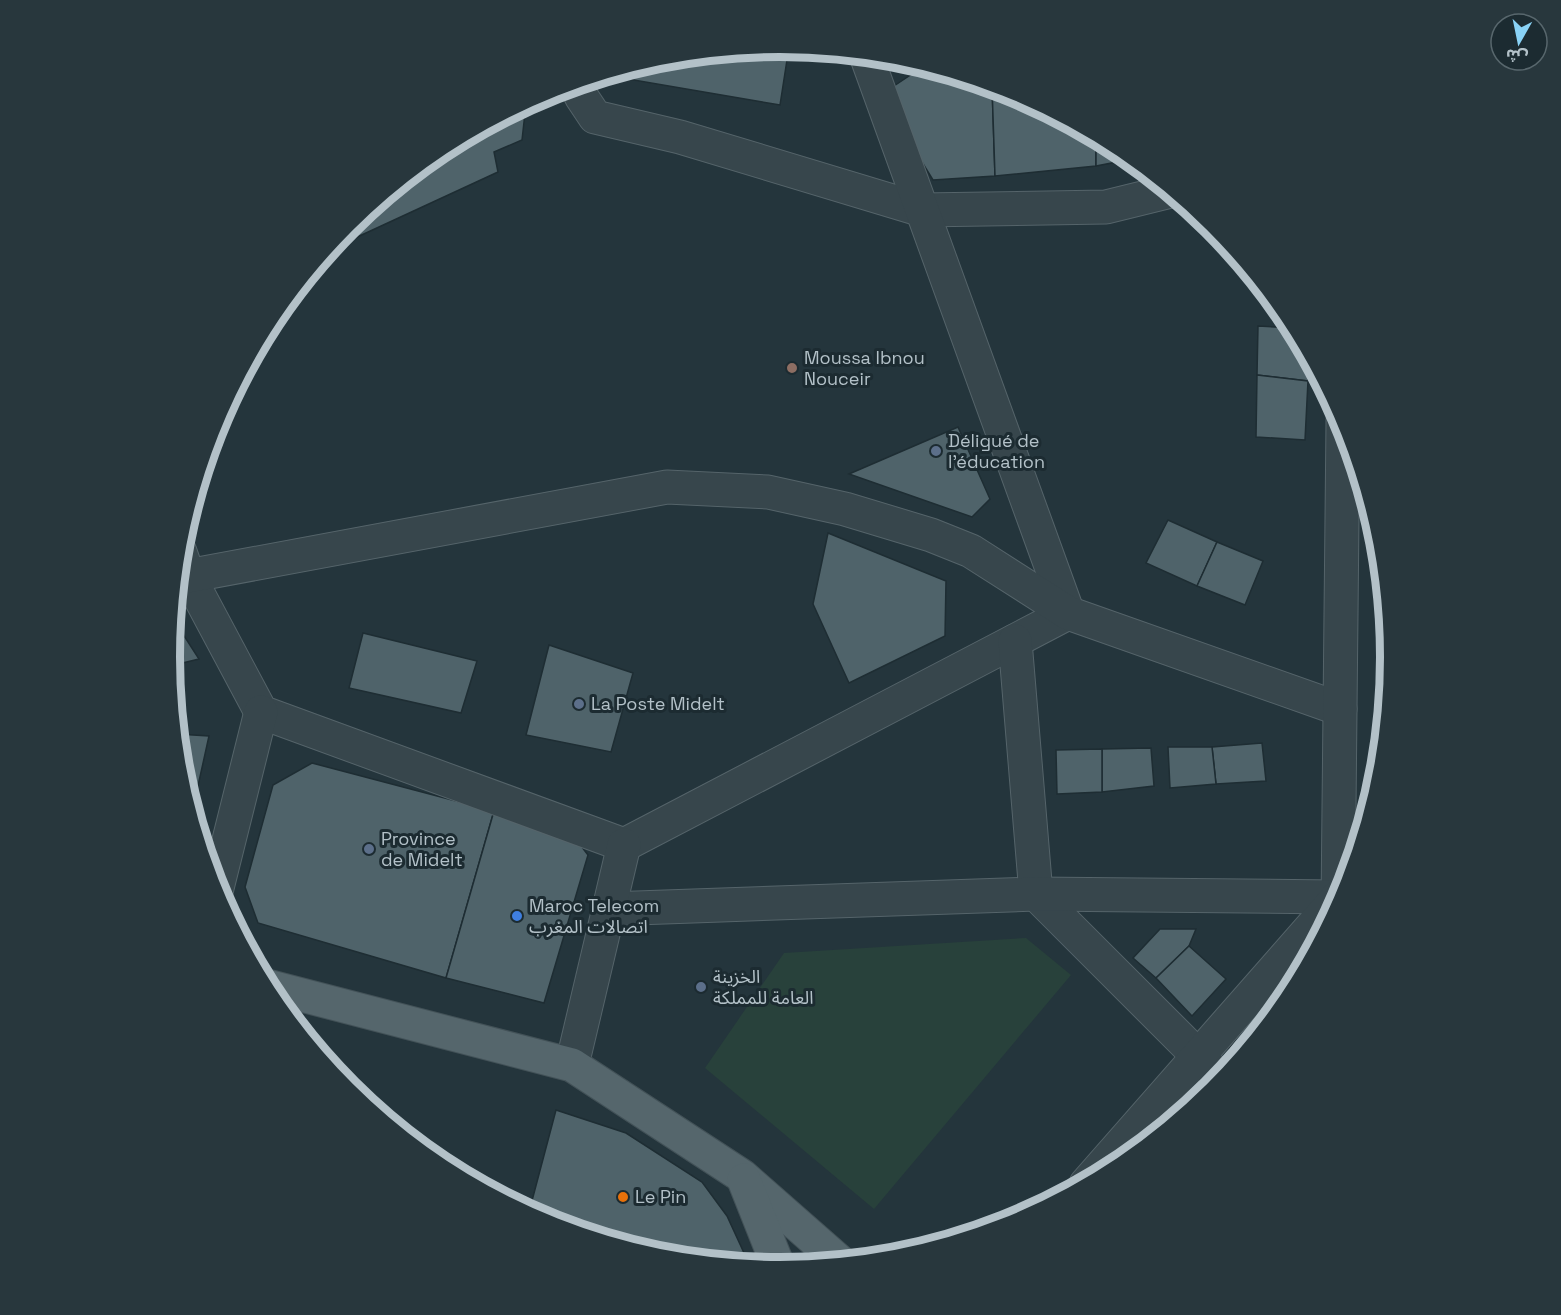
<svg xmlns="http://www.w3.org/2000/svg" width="1561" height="1315" viewBox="0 0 1561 1315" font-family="'Space Grotesk','Noto Sans Arabic',sans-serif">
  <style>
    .green { fill: #28413b }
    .building { fill: #4f636a; stroke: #1e2d33; stroke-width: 1.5 }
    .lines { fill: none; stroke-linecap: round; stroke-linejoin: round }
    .minor-casing { stroke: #55646a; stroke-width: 35 }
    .primary-casing { stroke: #435258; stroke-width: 35 }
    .minor { stroke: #37464c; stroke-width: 33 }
    .primary { stroke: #55666c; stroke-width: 33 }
    .education-dot { fill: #8d6e63; stroke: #1c2b31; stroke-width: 2 }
    .service-dot { fill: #5c6f8a; stroke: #1c2b31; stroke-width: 2 }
    .shop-dot { fill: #3f7fe0; stroke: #1c2b31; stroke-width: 2 }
    .food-dot { fill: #e8710a; stroke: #1c2b31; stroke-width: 2 }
    .labels { text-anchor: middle; stroke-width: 6; stroke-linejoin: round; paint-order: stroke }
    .poi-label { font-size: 18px; fill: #b3c1c8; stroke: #1c2b31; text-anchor: start }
    .rim { fill: none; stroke: #b3c1c8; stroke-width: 8 }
  </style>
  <rect width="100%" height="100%" fill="#24353c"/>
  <path class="green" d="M 1026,938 L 1071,975 L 874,1209 L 705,1068 L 784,953 Z"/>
  <g class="building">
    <path d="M 780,46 L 789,47 L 780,105 L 616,77 L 617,72 L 662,58 Z"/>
    <path d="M 924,66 L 992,86 L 995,176 L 933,180 L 901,128 L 891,88 Z"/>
    <path d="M 992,86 L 1015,93 L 1096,137 L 1096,166 L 995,176 Z"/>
    <path d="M 526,104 L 522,140 L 494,152 L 498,172 L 327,251 L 349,225 L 441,149 Z"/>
    <path d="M 1096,137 L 1120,150 L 1132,159 L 1096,166 Z"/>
    <path d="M 1258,326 L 1294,328 L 1309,357 L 1308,381 L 1257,375 Z"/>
    <path d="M 1257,375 L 1308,381 L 1305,440 L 1256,437 Z"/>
    <path d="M 958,427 L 990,499 L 972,517 L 849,474 Z"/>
    <path d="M 1168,520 L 1217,542 L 1197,586 L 1146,563 Z"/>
    <path d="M 828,533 L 946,581 L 945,636 L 849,683 L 813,604 Z"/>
    <path d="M 1217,542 L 1263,561 L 1245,605 L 1197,586 Z"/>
    <path d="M 173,620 L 174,620 L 199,659 L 170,666 Z"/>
    <path d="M 363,633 L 477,661 L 461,713 L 349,688 Z"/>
    <path d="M 549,645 L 633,673 L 611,752 L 526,735 Z"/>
    <path d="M 177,734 L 209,736 L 192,813 L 181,776 Z"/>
    <path d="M 1262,743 L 1266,781 L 1216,784 L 1212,747 Z"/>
    <path d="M 1168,747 L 1212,747 L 1216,784 L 1170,788 Z"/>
    <path d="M 1151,748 L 1154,786 L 1102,792 L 1102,749 Z"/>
    <path d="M 1102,749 L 1102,792 L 1057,794 L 1056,750 Z"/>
    <path d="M 312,763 L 494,811 L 446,978 L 258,923 L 245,887 L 273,785 Z"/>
    <path d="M 494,811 L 572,834 L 588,855 L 544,1003 L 446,978 Z"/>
    <path d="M 1160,929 L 1196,929 L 1189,946 L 1156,978 L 1133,958 Z"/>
    <path d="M 1189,946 L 1226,979 L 1192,1016 L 1156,978 Z"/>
    <path d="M 1257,1013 L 1268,1022 L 1239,1057 L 1229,1048 Z"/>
    <path d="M 556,1110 L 626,1133 L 702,1182 L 727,1216 L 750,1266 L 661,1257 L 546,1222 L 529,1212 Z"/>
  </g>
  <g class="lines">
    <g class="minor-casing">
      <g id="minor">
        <path d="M 580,83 L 581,96 L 595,117 L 680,137 L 922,210 L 1106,207 L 1171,191"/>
        <path d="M 180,552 L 188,575 L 261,712 L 624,845 L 1068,613 L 866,55"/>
        <path d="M 177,578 L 667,487 L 768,492 L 845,509 L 931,535 L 971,551 L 1068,613 L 1340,709"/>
        <path d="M 1015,641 L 1036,894 L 1221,1079"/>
        <path d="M 216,892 L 261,712"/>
        <path d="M 1338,905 L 1343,421"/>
        <path d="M 608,909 L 1036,894 L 1338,897"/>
        <path d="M 572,1065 L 624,845"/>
        <path d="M 1086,1184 L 1338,897"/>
      </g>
    </g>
    <g class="primary-casing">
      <g id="primary">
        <path d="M 267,986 L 572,1065 L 742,1176 L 841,1263"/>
        <path d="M 744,1180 L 779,1268"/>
      </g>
    </g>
    <use href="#minor" class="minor"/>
    <use href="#primary" class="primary"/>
  </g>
  <circle class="education-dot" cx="792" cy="368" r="6"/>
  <g class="service-dot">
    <circle cx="936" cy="451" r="6"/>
    <circle cx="579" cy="704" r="6"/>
    <circle cx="369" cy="849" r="6"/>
    <circle cx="701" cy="987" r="6"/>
  </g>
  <circle class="shop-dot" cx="517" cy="916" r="6"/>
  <circle class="food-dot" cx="623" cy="1197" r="6"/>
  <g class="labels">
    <g class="poi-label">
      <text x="804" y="364">Moussa Ibnou<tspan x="804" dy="21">Nouceir</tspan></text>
      <text x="948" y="447">Déligué de<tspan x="948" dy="21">l'éducation</tspan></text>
      <text x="591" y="710">La Poste Midelt</text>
      <text x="381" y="845">Province<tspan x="381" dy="21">de Midelt</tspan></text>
      <text x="529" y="912">Maroc Telecom<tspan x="529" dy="21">اتصالات المغرب</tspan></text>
      <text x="713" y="983">الخزينة<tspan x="713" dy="21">العامة للمملكة</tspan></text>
      <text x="635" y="1203">Le Pin</text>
    </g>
  </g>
  <path d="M0 0H1561V1315H0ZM180 657a600 600 0 1 1 1200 0a600 600 0 1 1-1200 0Z" fill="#28373d" fill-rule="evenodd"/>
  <path class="rim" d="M180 657a600 600 0 1 1 1200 0a600 600 0 1 1-1200 0Z"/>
  <g transform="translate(1519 42) rotate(189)"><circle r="28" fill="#1c2b31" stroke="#58676d" stroke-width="1.5"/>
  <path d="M0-4.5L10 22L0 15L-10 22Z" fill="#89d2f6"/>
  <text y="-9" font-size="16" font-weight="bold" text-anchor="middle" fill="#b3c1c8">ش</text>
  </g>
</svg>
